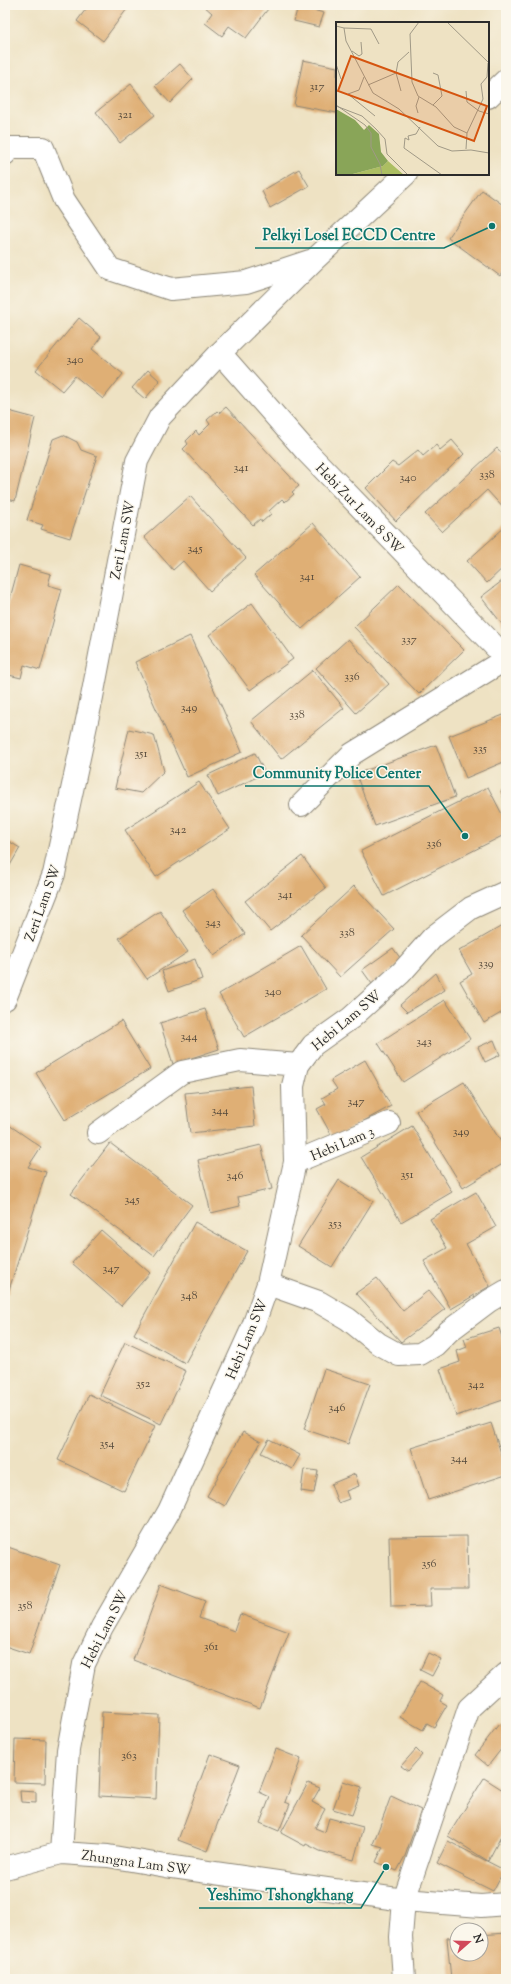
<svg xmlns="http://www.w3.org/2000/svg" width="511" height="1984" viewBox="0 0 511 1984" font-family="'Sorts Mill Goudy',serif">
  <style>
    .building { fill: #dfaf74 }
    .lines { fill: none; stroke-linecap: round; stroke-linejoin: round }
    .minor-casing { stroke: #8c8677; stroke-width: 24 }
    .minor { stroke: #fff; stroke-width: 22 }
    .labels { text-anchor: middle; stroke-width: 3; stroke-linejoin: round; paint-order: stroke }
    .number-label { font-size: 12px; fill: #584c3d }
    .street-label { font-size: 14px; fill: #2b2b2b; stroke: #fbf7ec }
    .inset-road { fill: none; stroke: #a09986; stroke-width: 1 }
    .view { fill: #d5540f; fill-opacity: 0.15; stroke: #d5540f; stroke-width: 2 }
    .inset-edge { fill: none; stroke: #2b2b2b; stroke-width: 2 }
    .leader { fill: none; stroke: #0f766e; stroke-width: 1.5 }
    .callout-dot { fill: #0f766e; stroke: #fbf7ec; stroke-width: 1.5 }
    .callout-label { font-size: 15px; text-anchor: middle; font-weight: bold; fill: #0f766e; stroke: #fbf7ec; stroke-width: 3; stroke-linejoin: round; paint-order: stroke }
  </style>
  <rect width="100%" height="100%" fill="#fbf7ec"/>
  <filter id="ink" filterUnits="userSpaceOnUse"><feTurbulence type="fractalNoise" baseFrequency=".025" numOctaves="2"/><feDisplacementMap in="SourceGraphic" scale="8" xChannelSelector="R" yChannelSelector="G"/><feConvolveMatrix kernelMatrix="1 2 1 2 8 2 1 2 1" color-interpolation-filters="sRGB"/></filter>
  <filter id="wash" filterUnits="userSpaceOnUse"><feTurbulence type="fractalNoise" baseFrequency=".012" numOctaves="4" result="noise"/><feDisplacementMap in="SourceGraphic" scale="16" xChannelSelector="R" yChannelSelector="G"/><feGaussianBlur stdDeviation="0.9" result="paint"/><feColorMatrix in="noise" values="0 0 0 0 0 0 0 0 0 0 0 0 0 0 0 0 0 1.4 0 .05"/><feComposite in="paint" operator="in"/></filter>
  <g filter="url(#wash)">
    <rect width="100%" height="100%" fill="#eee2c3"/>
    <g id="blocks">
      <g class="building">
        <path d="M 89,5 L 130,5 L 103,41 L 77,21 Z"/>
        <path d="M 203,5 L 271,5 L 246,38 L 229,26 L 222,36 L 205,23 L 212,13 Z"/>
        <path d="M 298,6 L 324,13 L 319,27 L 294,21 Z"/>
        <path d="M 303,60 L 337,67 L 337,113 L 294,105 Z"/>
        <path d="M 180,64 L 193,79 L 170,103 L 155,86 Z"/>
        <path d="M 131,84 L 155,115 L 120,143 L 96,112 Z"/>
        <path d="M 299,169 L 309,186 L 270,208 L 262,191 Z"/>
        <path d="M 482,190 L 506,207 L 506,267 L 500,276 L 448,238 Z"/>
        <path d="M 79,318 L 101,337 L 92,349 L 123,374 L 103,399 L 75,376 L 62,391 L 36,370 Z"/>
        <path d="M 148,370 L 160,381 L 145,399 L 132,388 Z"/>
        <path d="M 226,407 L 299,486 L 292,492 L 294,494 L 285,502 L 282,499 L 269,511 L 271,514 L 262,522 L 260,519 L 253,525 L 183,449 L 188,444 L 186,441 L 196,431 L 199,435 L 210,424 L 207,420 L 217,411 L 219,413 Z"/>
        <path d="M 5,410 L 35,418 L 15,501 L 5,498 Z"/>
        <path d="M 63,435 L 77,442 L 81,450 L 97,456 L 70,538 L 41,529 L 43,525 L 27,520 L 53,439 Z"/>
        <path d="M 452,440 L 464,454 L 396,521 L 366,488 L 392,462 L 398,466 L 418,450 L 423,456 L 436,445 L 440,450 Z"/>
        <path d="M 497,448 L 506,458 L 506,511 L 487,490 L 442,532 L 425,514 Z"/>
        <path d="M 190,496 L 246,558 L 210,591 L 183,561 L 173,570 L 144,537 Z"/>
        <path d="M 313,523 L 360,577 L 302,629 L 254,575 Z"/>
        <path d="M 506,526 L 506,565 L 487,583 L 467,561 Z"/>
        <path d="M 19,565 L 51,574 L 48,585 L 62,589 L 40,670 L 24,665 L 21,678 L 5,674 L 5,617 Z"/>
        <path d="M 506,578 L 506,629 L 481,597 Z"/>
        <path d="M 399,584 L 464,650 L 419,694 L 354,627 Z"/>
        <path d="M 252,603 L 293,659 L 250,690 L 209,635 Z"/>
        <path d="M 190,636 L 242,752 L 187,777 L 135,662 Z"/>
        <path d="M 348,639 L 389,684 L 356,713 L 316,668 Z"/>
        <path d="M 313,670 L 344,708 L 281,759 L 251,721 Z"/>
        <path d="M 506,714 L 506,761 L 466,778 L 449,736 Z"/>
        <path d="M 129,729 L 154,735 L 164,771 L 141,793 L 115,788 Z"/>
        <path d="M 436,745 L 455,797 L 375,826 L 356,774 Z"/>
        <path d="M 255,753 L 265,773 L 218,796 L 208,775 Z"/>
        <path d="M 199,782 L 230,829 L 156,877 L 125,830 Z"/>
        <path d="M 488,787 L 506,822 L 506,834 L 384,896 L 361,851 Z"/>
        <path d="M 506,789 L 506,805 L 501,791 Z"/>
        <path d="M 5,839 L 20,848 L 5,874 Z"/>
        <path d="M 302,856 L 326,888 L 270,931 L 245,901 Z"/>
        <path d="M 354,886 L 394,929 L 340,977 L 301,935 Z"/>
        <path d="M 213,889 L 245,934 L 214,956 L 182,910 Z"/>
        <path d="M 160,911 L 188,952 L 147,979 L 119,938 Z"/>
        <path d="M 502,926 L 506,933 L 506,1010 L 484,1023 L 460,981 L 472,974 L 459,951 Z"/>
        <path d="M 301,946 L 326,989 L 244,1037 L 219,994 Z"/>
        <path d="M 393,948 L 403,962 L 372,984 L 362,970 Z"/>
        <path d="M 195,959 L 202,979 L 169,991 L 162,971 Z"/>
        <path d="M 436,973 L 445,990 L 407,1012 L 400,1005 Z"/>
        <path d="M 445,1000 L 470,1039 L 403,1082 L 378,1043 Z"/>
        <path d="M 205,1009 L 219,1049 L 173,1064 L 160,1023 Z"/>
        <path d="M 121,1021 L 150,1069 L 65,1120 L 36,1073 Z"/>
        <path d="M 494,1040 L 500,1055 L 485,1062 L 478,1047 Z"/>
        <path d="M 365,1060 L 391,1106 L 333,1138 L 317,1109 L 326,1104 L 322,1098 L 337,1089 L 331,1080 Z"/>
        <path d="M 464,1082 L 506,1150 L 506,1162 L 463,1188 L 416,1111 Z"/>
        <path d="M 251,1086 L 255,1126 L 190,1133 L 185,1093 Z"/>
        <path d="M 9,1125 L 41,1147 L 28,1167 L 46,1172 L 8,1293 L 5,1292 L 5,1132 Z"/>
        <path d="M 412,1126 L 452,1192 L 401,1222 L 361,1157 Z"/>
        <path d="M 110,1143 L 192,1205 L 154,1256 L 71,1194 Z"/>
        <path d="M 261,1145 L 272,1189 L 238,1197 L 240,1206 L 211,1213 L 198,1160 Z"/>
        <path d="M 339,1180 L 373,1201 L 332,1267 L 298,1246 Z"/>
        <path d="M 476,1192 L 496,1227 L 466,1244 L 490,1286 L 451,1309 L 424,1261 L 447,1248 L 430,1219 Z"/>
        <path d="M 195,1222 L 247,1251 L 185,1363 L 134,1334 Z"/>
        <path d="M 101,1230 L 150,1273 L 121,1306 L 72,1263 Z"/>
        <path d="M 377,1278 L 403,1311 L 429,1290 L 445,1309 L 401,1342 L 356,1293 Z"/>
        <path d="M 499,1328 L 506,1349 L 506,1399 L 456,1416 L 440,1369 L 460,1362 L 457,1351 L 467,1347 L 464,1339 Z"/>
        <path d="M 125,1342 L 186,1371 L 161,1424 L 100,1395 Z"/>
        <path d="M 324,1369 L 370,1384 L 348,1444 L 304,1429 Z"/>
        <path d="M 89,1394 L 155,1426 L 124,1491 L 58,1460 Z"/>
        <path d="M 491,1423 L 506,1468 L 506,1475 L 428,1500 L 411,1448 Z"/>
        <path d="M 243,1432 L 261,1442 L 225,1506 L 207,1496 Z"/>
        <path d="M 269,1439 L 300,1455 L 292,1469 L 261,1453 Z"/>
        <path d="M 304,1469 L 318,1471 L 314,1493 L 301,1491 Z"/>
        <path d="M 355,1474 L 359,1486 L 346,1491 L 349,1499 L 338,1503 L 331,1484 Z"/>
        <path d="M 467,1536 L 468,1589 L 430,1589 L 431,1606 L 391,1607 L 389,1537 Z"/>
        <path d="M 5,1546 L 60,1565 L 29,1654 L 5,1646 Z"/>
        <path d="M 161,1584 L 205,1601 L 199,1618 L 234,1631 L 240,1614 L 289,1632 L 260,1708 L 133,1660 Z"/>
        <path d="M 428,1653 L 441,1659 L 432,1676 L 420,1670 Z"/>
        <path d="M 420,1682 L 443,1695 L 440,1701 L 447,1705 L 434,1727 L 427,1723 L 423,1730 L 400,1717 Z"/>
        <path d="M 102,1712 L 159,1715 L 156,1799 L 99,1796 Z"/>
        <path d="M 499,1724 L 506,1729 L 506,1743 L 488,1766 L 475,1755 Z"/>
        <path d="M 15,1739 L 46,1740 L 45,1783 L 14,1782 Z"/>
        <path d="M 276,1749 L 301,1759 L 285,1802 L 290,1804 L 279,1831 L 260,1823 L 270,1797 L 259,1792 Z"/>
        <path d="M 416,1749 L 422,1755 L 408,1771 L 401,1766 Z"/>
        <path d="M 210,1754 L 240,1765 L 207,1851 L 178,1840 Z"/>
        <path d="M 484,1778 L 506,1792 L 506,1827 L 488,1861 L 448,1836 Z"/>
        <path d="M 343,1781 L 362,1787 L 352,1815 L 333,1809 Z"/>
        <path d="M 308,1783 L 320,1788 L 312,1802 L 325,1809 L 315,1828 L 325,1832 L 329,1818 L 363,1827 L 354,1860 L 320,1851 L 306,1844 L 305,1846 L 281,1833 Z"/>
        <path d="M 20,1791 L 36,1792 L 36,1803 L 21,1802 Z"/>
        <path d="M 391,1796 L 421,1810 L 405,1856 L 397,1871 L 376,1862 L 383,1847 L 373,1844 Z"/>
        <path d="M 448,1841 L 504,1870 L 493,1891 L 437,1863 Z"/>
        <path d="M 506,1933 L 506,1979 L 451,1979 L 447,1938 L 457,1937 L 457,1954 L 481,1954 L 481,1935 Z"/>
      </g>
    </g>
  </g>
  <g filter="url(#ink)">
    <use href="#blocks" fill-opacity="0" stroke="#8c8677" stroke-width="1"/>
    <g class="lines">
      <g class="minor-casing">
        <g id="minor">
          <path d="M 488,97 L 506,80"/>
          <path d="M 5,154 L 9,148 L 43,148 L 64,200 L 110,269 L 171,289 L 246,282 L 310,261"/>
          <path d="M 220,353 L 306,451 L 506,658"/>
          <path d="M 301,805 L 352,754 L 506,659"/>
          <path d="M 5,999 L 54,874 L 92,697 L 137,461 L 160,417 L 220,353 L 315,259 L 406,174"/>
          <path d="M 98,1133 L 182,1072 L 240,1060 L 298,1065"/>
          <path d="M 295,1162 L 389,1123"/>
          <path d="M 268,1284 L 319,1302 L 348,1319 L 379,1344 L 399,1355 L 420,1354 L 435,1345 L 449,1331 L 489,1301 L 506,1291"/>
          <path d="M 61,1853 L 68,1750 L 84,1664 L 102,1627 L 169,1511 L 252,1329 L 268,1284 L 295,1162 L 293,1086 L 298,1065 L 313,1045 L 351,1018 L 401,973 L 433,937 L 471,908 L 506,892"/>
          <path d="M 5,1868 L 61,1853 L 108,1856 L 166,1866 L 404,1900 L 481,1906 L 506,1904"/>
          <path d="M 404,1979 L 401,1937 L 404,1900 L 469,1708 L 506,1674"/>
        </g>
      </g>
      <use href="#minor" class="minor"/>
    </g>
  </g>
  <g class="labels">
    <g class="number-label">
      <text x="317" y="90">317</text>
      <text x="125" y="118">321</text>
      <text x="75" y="363">340</text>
      <text x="241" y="471">341</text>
      <text x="487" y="478">338</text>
      <text x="408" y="481">340</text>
      <text x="195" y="552">345</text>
      <text x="307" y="580">341</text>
      <text x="409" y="643">337</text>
      <text x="352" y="680">336</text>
      <text x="189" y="711">349</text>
      <text x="297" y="718">338</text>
      <text x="480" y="752">335</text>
      <text x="141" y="757">351</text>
      <text x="178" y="833">342</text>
      <text x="434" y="847">336</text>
      <text x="285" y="898">341</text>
      <text x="213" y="926">343</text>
      <text x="347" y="936">338</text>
      <text x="486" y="967">339</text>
      <text x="273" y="995">340</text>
      <text x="189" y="1040">344</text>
      <text x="424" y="1045">343</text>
      <text x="356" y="1105">347</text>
      <text x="220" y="1114">344</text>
      <text x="461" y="1135">349</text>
      <text x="407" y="1178">351</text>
      <text x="235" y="1179">346</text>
      <text x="132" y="1203">345</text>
      <text x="335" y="1227">353</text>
      <text x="111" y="1272">347</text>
      <text x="189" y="1299">348</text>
      <text x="143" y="1387">352</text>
      <text x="476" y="1388">342</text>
      <text x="337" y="1411">346</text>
      <text x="107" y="1447">354</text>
      <text x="459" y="1462">344</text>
      <text x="429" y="1567">356</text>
      <text x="25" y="1609">358</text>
      <text x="211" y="1650">361</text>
      <text x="129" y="1759">363</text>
    </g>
    <g class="street-label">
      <text transform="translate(360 508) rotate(46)" y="5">Hebi Zur Lam 8 SW</text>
      <text transform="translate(122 540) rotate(-79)" y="5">Zeri Lam SW</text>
      <text transform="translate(42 903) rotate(-70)" y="5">Zeri Lam SW</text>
      <text transform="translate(346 1020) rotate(-40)" y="5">Hebi Lam SW</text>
      <text transform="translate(342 1143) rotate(-23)" y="5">Hebi Lam 3</text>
      <text transform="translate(246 1339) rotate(-67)" y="5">Hebi Lam SW</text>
      <text transform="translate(104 1629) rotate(-63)" y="5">Hebi Lam SW</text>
      <text transform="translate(136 1862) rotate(8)" y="5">Zhungna Lam SW</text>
    </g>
  </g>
  <g transform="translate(336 22)">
    <rect width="153" height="153" fill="#eee2c3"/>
    <path d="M 52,139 L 68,153 L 13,153 L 47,144 Z" fill="#acbe62"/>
    <path d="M 0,87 L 19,98 L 28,108 L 33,103 L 43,112 L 45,130 L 52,139 L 47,144 L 13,153 L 0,153 Z" fill="#89a558"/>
    <path class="inset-road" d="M 83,0 L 74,12 L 76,60 L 82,74 L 100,85 L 118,105 L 131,111M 111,0 L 153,41M 0,4 L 8,6 L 10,19 L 37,71 L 63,87 L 102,124 L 116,129 L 135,128 L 153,131M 8,6 L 35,7 L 43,22M 16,29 L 23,34 L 26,32 L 25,20M 0,42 L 5,57M 60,51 L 65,69M 97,51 L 102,53 L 106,74 L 97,83M 28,55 L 23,68 L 12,72 L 39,94M 32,63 L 60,51 L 62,40 L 73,30M 130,69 L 131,80 L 143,89 L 153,92M 0,83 L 29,103 L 35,111 L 35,125 L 44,142 L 46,153M 0,84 L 26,94 L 40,107 L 49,117 L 51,132 L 72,153M 82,91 L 80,84 L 83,75M 84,105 L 80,112 L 72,114 L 73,118 L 69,116 L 68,126 L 106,153M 130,127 L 131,111 L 147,77 L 145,62 L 151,55 L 152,41"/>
    <path class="view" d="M 15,34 L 151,84 L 138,119 L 2,69 Z"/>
    <rect width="153" height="153" class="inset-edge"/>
  </g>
  <path class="leader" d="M492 226L444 248H255M465 836L429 786H245M386 1867L361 1908H199"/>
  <g class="callout-dot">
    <circle cx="492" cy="226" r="4"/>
    <circle cx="465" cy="836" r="4"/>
    <circle cx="386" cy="1867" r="4"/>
  </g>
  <g class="callout-label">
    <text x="349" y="240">Pelkyi Losel ECCD Centre</text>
    <text x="337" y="778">Community Police Center</text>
    <text x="280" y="1900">Yeshimo Tshongkhang</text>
  </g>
  <rect width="511" height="1984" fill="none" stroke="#fbf7ec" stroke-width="20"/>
  <g transform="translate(469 1942) rotate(70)"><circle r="19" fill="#fbf7ec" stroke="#a8a59f"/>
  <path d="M0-3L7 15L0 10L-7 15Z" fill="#d1495b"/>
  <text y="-6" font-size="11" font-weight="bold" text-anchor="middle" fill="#2b2b2b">N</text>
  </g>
</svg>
